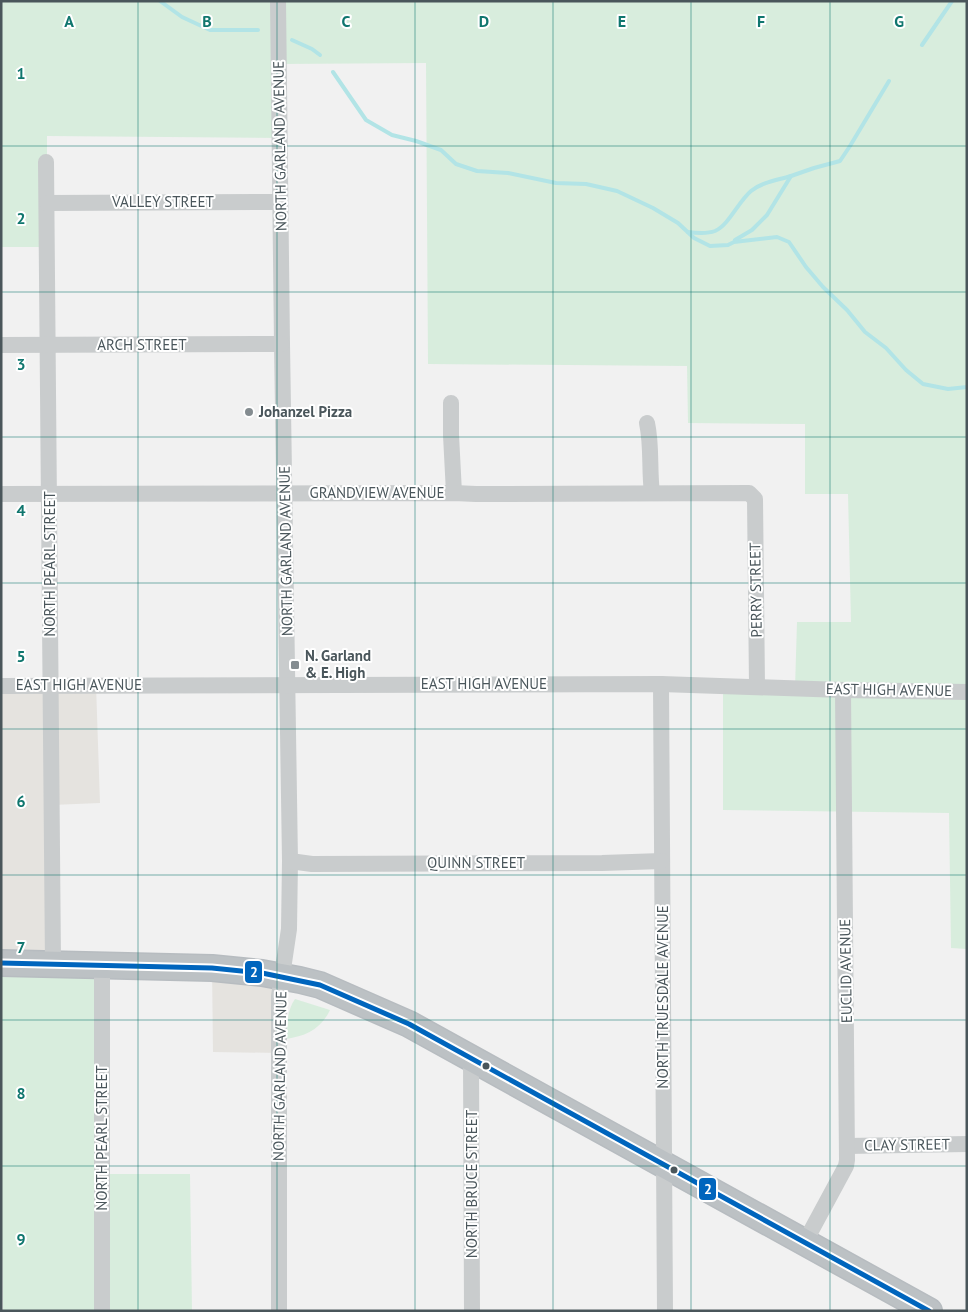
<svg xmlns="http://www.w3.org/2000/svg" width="968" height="1312" viewBox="0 0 968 1312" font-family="'PT Sans',sans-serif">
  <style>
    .commercial { fill: #e5e3df }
    .green { fill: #d8eddd }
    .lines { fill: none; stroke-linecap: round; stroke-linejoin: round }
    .stream { stroke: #b2e4e6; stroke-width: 4 }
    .highway-casing { stroke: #b7bcc0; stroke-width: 28 }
    .minor { stroke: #c9cccd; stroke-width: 16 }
    .highway { stroke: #bcc1c4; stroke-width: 25 }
    .bus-1-casing { stroke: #fff; stroke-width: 9 }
    .bus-1 { stroke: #0065bd; stroke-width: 5 }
    .grid { fill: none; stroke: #0f766e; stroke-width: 1; stroke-opacity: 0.55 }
    .poi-dot { fill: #848c90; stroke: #fff; stroke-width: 2 }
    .bus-dot { fill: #4a565b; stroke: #fff; stroke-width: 2 }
    .labels { text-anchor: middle; stroke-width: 4; stroke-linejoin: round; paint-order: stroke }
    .street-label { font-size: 15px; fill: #4a565b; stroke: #fff }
    .poi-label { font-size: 15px; font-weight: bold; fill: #4a565b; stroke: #fff; text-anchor: start }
    .grid-label { font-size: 16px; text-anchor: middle; font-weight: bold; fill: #0f766e; stroke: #fff; stroke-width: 4; stroke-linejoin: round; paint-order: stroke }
    .line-badge { stroke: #fff; stroke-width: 2 }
    .badge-label { font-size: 14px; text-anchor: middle; font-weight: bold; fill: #fff }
  </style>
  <rect width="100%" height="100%" fill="#f1f1f1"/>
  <g class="commercial">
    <path d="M 1,685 L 96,685 L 100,803 L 52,805 L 53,965 L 1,963 Z"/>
    <path d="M 212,968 L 282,976 L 279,1053 L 213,1052 Z"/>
  </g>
  <g class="green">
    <path d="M 1,1 L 967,1 L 967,949 L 951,948 L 949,813 L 723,810 L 723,685 L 795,688 L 797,622 L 851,622 L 848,494 L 805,494 L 805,424 L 688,423 L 687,366 L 428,364 L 426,63 L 279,64 L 280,138 L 47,136 L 47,247 L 1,247 Z"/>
    <path d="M 1,963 L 102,966 L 102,1174 L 190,1174 L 192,1311 L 3,1311 L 1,1163 Z"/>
    <path d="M 295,999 L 330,1010 C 321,1029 306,1036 286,1039 C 287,1026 287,1010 295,999 Z"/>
  </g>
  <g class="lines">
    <g class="stream">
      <path d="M 160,1 L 182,17 L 210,30 L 258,30"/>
      <path d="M 292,40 L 312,49 L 320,55"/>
      <path d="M 922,45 L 952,1"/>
      <path d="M 333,72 L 366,120 L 392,135 L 416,141 L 441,150 L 456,164 L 477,171 L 508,173 L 556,183 L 586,184 L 617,191 L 653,208 L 678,223 L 694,238 L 710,246 L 728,245 L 734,242 L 777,237 L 789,242 L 806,267 L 823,287 L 847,310 L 865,332 L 886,348 L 906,370 L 923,384 L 948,389 L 967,387"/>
      <path d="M 688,232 C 696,233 707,234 715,231 C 729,225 738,202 751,191 C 762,182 778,180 791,176"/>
      <path d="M 735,240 L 752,230 L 767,215 L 791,176 L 814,168 L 840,161 L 850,146 L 889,81"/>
    </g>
    <g class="highway-casing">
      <path id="highway" d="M 1,963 L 212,968 L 262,973 L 300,980 L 320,985 L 409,1024 L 929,1311"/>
    </g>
    <g class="minor">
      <path d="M 278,1 L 282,344 L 290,861 L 289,929 L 279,996 L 279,1311"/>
      <path d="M 46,162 L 53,965"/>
      <path d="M 47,203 L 280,202"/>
      <path d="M 1,345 L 282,344"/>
      <path d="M 451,403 L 451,435 L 454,493"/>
      <path d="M 647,423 C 652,446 649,470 652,493"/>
      <path d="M 1,494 L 454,493 L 476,494 L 749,493 L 755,499 L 757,686"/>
      <path d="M 661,684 L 665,1311"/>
      <path d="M 1,686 L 661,684 L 843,690 L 967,692"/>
      <path d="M 290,861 L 312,864 L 602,863 L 662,861"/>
      <path d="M 102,966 L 102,1311"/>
      <path d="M 471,1058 L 472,1311"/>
      <path d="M 847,1146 L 967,1144"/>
      <path d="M 805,1242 L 846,1166 L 847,1160 L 843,690"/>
    </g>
    <use href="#highway" class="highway"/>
    <g class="bus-1-casing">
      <path id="bus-1" d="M 1,963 L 212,968 L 262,973 L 320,985 L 409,1024 L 929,1311"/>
    </g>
    <use href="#bus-1" class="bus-1"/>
  </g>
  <path class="grid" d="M 138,1 L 138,1311M 277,1 L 277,1311M 415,1 L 415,1311M 553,1 L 553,1311M 691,1 L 691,1311M 830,1 L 830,1311M 1,146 L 967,146M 1,292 L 967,292M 1,437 L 967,437M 1,583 L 967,583M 1,729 L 967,729M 1,875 L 967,875M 1,1020 L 967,1020M 1,1166 L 967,1166"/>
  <g class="poi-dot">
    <circle cx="249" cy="412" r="5"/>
    <rect x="290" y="660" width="10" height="10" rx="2.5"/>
  </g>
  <g class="bus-dot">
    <circle cx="486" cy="1066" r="4.5"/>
    <circle cx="674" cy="1170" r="4.5"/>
  </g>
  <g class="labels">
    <g class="street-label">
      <text transform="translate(280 146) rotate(-91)" y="5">NORTH GARLAND AVENUE</text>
      <text x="163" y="207">VALLEY STREET</text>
      <text x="142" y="350">ARCH STREET</text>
      <text x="377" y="498">GRANDVIEW AVENUE</text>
      <text transform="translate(286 551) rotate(-91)" y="5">NORTH GARLAND AVENUE</text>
      <text transform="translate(50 564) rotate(-90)" y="5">NORTH PEARL STREET</text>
      <text transform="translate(756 590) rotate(-91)" y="5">PERRY STREET</text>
      <text x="484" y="689">EAST HIGH AVENUE</text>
      <text x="79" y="690">EAST HIGH AVENUE</text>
      <text transform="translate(889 690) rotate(1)" y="5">EAST HIGH AVENUE</text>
      <text x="476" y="868">QUINN STREET</text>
      <text transform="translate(846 971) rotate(-91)" y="5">EUCLID AVENUE</text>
      <text transform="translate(663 997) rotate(-90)" y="5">NORTH TRUESDALE AVENUE</text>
      <text transform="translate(280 1076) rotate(-89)" y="5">NORTH GARLAND AVENUE</text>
      <text transform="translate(102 1138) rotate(-90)" y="5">NORTH PEARL STREET</text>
      <text transform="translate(907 1145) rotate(-1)" y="5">CLAY STREET</text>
      <text transform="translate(472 1184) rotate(-90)" y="5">NORTH BRUCE STREET</text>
    </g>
    <g class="poi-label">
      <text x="259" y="417">Johanzel Pizza</text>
      <text x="305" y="661">N. Garland<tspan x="305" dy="17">&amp; E. High</tspan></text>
    </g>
  </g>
  <g class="grid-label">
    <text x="69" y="27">A</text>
    <text x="207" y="27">B</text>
    <text x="346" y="27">C</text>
    <text x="484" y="27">D</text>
    <text x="622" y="27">E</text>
    <text x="761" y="27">F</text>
    <text x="899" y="27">G</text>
    <text x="21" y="79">1</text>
    <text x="21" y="224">2</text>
    <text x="21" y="370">3</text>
    <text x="21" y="516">4</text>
    <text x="21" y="662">5</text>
    <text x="21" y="807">6</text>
    <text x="21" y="953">7</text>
    <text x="21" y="1099">8</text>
    <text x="21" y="1245">9</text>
  </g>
  <g class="line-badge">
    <rect x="244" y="960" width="19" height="24" rx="5" fill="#0065bd"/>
    <rect x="698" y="1177" width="19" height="24" rx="5" fill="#0065bd"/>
  </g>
  <g class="badge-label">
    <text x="254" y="977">2</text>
    <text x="708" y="1194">2</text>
  </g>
  <rect width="968" height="1312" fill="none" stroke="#4a565b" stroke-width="5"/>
</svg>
